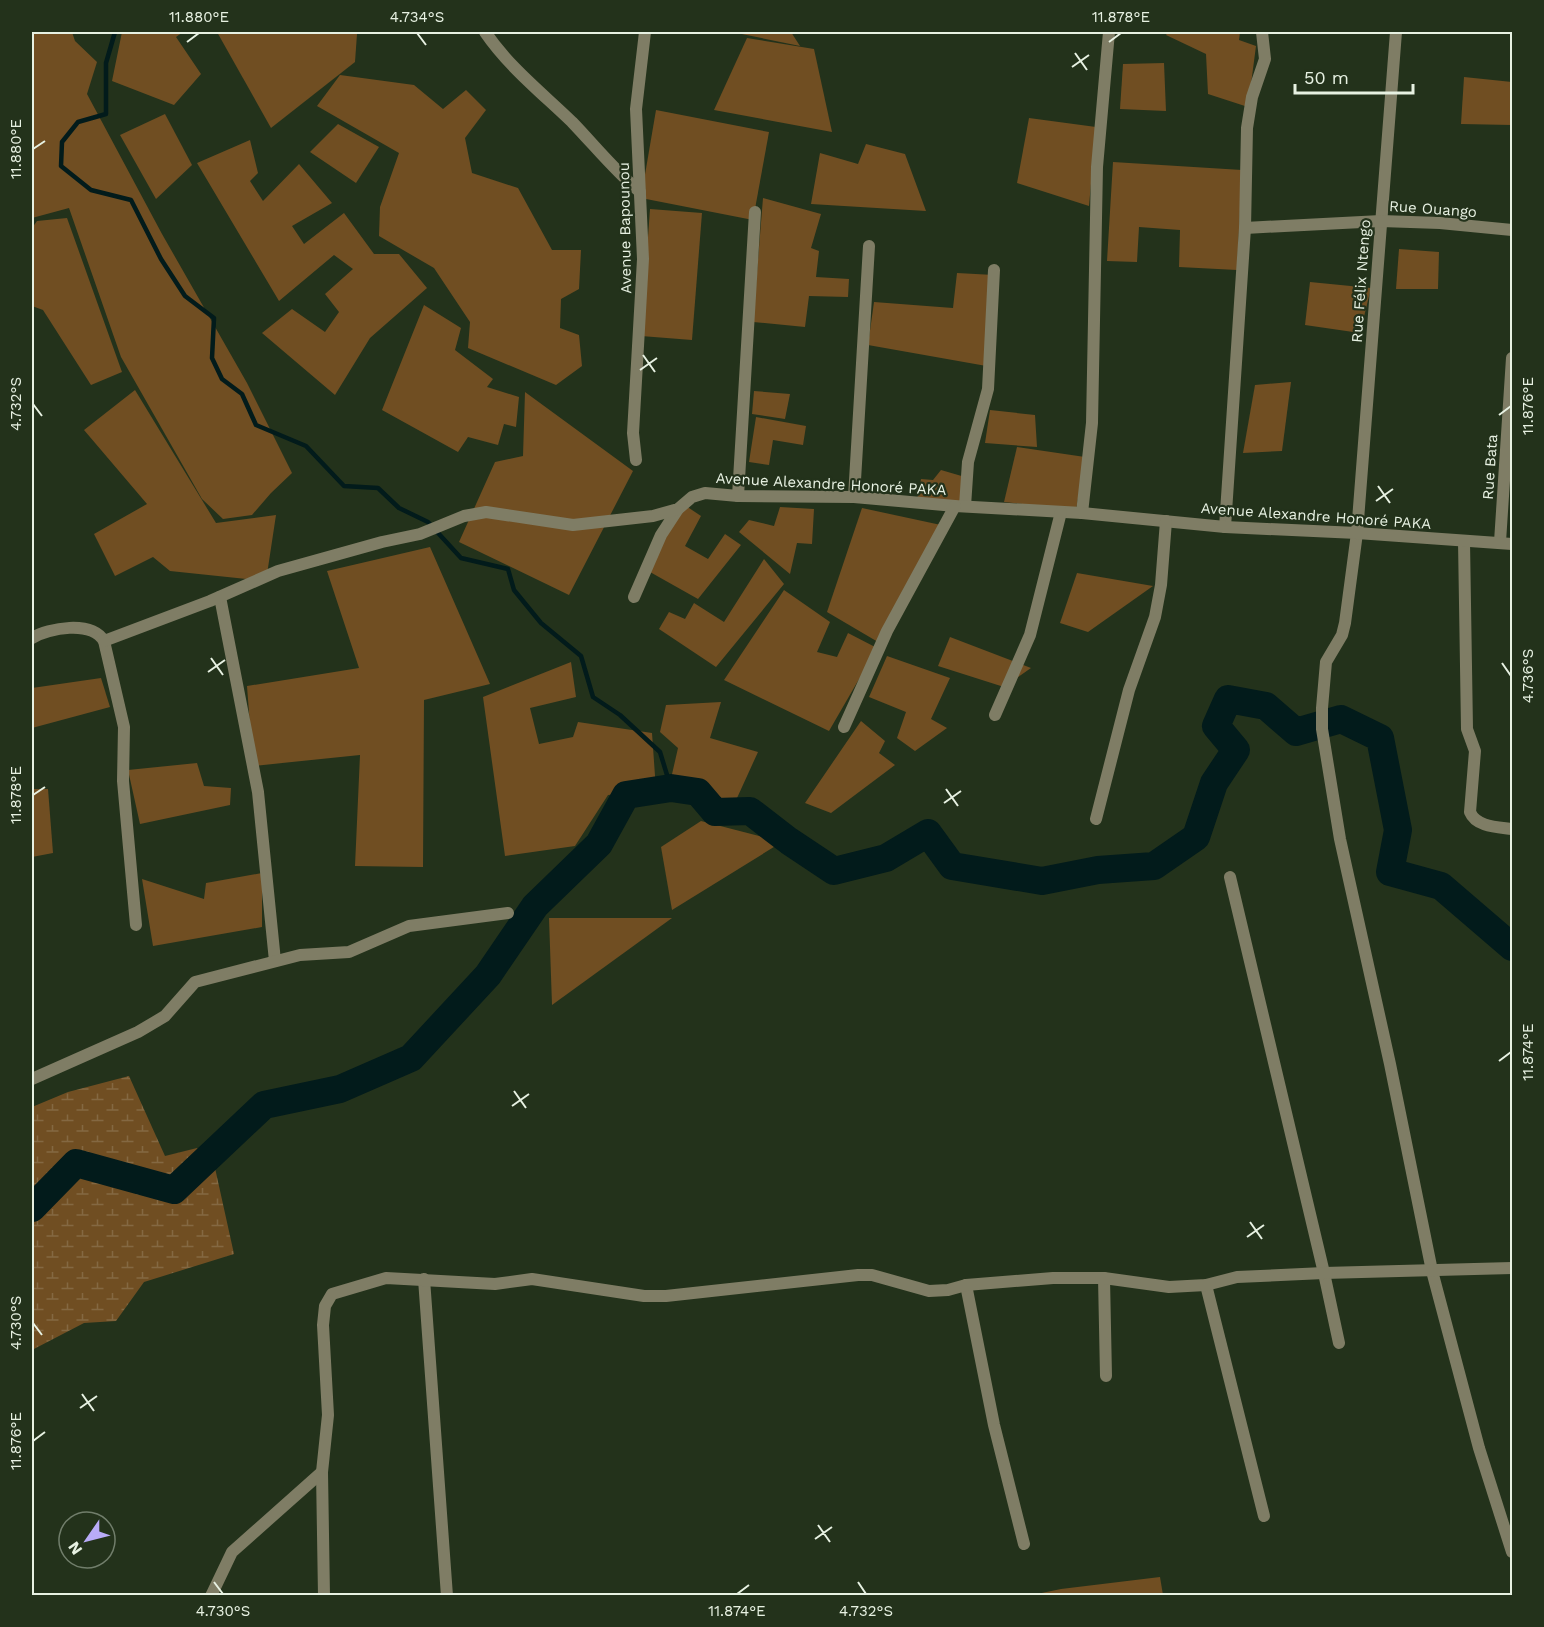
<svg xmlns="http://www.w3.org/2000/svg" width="1544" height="1627" viewBox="0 0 1544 1627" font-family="'Work Sans',sans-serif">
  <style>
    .grass { fill: #704e22 }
    .wetland { fill: url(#wetland-marsh) }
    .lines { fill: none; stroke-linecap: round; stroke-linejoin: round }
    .stream { stroke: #021b1b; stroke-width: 4.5 }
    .river { stroke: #021b1b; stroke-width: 28 }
    .street { stroke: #7f7d65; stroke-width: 12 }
    .ticks { fill: none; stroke: #e7f1e2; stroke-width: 2 }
    .labels { text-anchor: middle; stroke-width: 4.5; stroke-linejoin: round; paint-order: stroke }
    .street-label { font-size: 15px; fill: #e7f1e2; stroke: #23321b }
    .neatline { fill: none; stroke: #e7f1e2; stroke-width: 2 }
    .ticks-label { font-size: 15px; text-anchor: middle; fill: #e7f1e2 }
  </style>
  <defs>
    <pattern id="wetland-marsh" width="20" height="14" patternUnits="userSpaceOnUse" patternTransform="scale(1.5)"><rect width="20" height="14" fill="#704e22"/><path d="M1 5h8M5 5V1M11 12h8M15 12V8" fill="none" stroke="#846842"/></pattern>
  </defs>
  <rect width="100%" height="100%" fill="#23321b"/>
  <g class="grass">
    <path d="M 32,32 L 72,32 L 75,41 L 97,62 L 87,94 L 162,234 L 247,383 L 292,473 L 271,493 L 252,515 L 223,519 L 202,499 L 121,357 L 69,208 L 32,218 Z"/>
    <path d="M 122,32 L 183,32 L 176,37 L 201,74 L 174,105 L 112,81 Z"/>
    <path d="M 217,32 L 355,32 L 357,34 L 355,62 L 271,128 Z"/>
    <path d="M 732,32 L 791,32 L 800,46 Z"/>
    <path d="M 1168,32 L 1240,32 L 1239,40 L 1256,46 L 1248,107 L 1208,94 L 1206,54 L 1166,35 Z"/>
    <path d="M 747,38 L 814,49 L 832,132 L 714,110 Z"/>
    <path d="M 1164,63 L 1166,111 L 1120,109 L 1123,64 Z"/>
    <path d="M 340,75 L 414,85 L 443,109 L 466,90 L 486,110 L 465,138 L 472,173 L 518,188 L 552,250 L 581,250 L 579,289 L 561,299 L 560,328 L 579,335 L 582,366 L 556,385 L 468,348 L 470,322 L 434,268 L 379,236 L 380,207 L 399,153 L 317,106 Z"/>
    <path d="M 1464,77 L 1512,82 L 1512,125 L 1461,124 Z"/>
    <path d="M 656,110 L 769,132 L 753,220 L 641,198 Z"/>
    <path d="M 165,114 L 192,165 L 156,199 L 120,135 Z"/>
    <path d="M 1029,118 L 1096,127 L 1089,206 L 1017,183 Z"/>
    <path d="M 338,124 L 379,147 L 356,183 L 310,152 Z"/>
    <path d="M 250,140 L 258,173 L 250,181 L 263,201 L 299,164 L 332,203 L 292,226 L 304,244 L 344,213 L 374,254 L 399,254 L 427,288 L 370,338 L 335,395 L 262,333 L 292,309 L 325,332 L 339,312 L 325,294 L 353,269 L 334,255 L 279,301 L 197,163 Z"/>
    <path d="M 866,144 L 905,154 L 926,211 L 811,204 L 820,153 L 858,164 Z"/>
    <path d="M 1113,162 L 1242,170 L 1237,270 L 1179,267 L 1180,230 L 1139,227 L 1137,262 L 1107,261 Z"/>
    <path d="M 763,198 L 821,214 L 811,248 L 819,251 L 816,277 L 849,279 L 848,297 L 809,296 L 805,327 L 753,322 Z"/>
    <path d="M 650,209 L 702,213 L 692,340 L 641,336 Z"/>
    <path d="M 67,218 L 122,372 L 91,385 L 43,310 L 32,306 L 32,228 L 37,221 Z"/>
    <path d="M 1399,249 L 1439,252 L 1438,289 L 1396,289 Z"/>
    <path d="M 957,273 L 994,275 L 992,367 L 868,345 L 874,302 L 953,308 Z"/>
    <path d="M 1310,282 L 1371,288 L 1360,333 L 1305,325 Z"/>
    <path d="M 424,305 L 461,328 L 455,350 L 493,379 L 487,387 L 519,397 L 516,427 L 504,424 L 498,445 L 468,437 L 458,452 L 382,410 Z"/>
    <path d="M 1291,382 L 1282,451 L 1243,453 L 1255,385 Z"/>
    <path d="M 135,390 L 216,523 L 276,515 L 266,581 L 170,571 L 153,557 L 115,576 L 94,534 L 147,504 L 84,430 Z"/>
    <path d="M 754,391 L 790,394 L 785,419 L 752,414 Z"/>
    <path d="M 525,392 L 633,471 L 569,595 L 459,542 L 495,462 L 523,456 Z"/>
    <path d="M 990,410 L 1035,415 L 1037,447 L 985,443 Z"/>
    <path d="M 756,417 L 806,426 L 803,445 L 773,440 L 769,465 L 749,462 Z"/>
    <path d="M 1017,447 L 1085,457 L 1076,510 L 1004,502 Z"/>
    <path d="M 941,470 L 965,477 L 960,504 L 917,500 L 921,479 L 933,480 Z"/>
    <path d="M 680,502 L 701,516 L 685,546 L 708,559 L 725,534 L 741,545 L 698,599 L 650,572 Z"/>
    <path d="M 780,507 L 814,509 L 812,544 L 797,543 L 790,574 L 739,532 L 749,520 L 774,526 Z"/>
    <path d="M 862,508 L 941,525 L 878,642 L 827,612 Z"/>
    <path d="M 430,547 L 490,684 L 424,700 L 423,867 L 355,866 L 360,755 L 253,766 L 247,686 L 359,668 L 327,571 Z"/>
    <path d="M 764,559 L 784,584 L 716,667 L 659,629 L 669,612 L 685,619 L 694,603 L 724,622 Z"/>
    <path d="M 1077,573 L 1153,586 L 1088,632 L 1060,623 Z"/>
    <path d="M 784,590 L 830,622 L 817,652 L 837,657 L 848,633 L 877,648 L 829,731 L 724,680 Z"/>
    <path d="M 950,637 L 1031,668 L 1004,687 L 938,666 Z"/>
    <path d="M 887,656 L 950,678 L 931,719 L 947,728 L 915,751 L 897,738 L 906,712 L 869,697 Z"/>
    <path d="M 571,662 L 576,697 L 530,708 L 539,744 L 573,737 L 578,722 L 652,733 L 656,790 L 608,795 L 575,846 L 505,856 L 483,697 Z"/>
    <path d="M 101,678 L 110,707 L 32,728 L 32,688 Z"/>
    <path d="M 721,702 L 710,738 L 758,752 L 732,809 L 670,783 L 678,748 L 660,732 L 666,705 Z"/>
    <path d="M 861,721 L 885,741 L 879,753 L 895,765 L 831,813 L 805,803 Z"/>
    <path d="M 197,763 L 204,786 L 231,788 L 230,805 L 140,824 L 128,770 Z"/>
    <path d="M 32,789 L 48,789 L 53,853 L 32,857 Z"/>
    <path d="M 701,821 L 782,842 L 672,910 L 661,847 Z"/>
    <path d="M 262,873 L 262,927 L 153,946 L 142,879 L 204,899 L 206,883 Z"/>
    <path d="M 549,918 L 672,918 L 552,1005 Z"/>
    <path d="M 1160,1577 L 1163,1595 L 1032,1595 L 1061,1589 Z"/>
  </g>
  <path class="wetland" d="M 129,1076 L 165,1156 L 197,1148 L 215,1168 L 234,1254 L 144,1282 L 116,1321 L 84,1323 L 32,1350 L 32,1107 L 68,1092 Z"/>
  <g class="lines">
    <path class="stream" d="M 115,32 L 106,63 L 106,114 L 78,122 L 62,142 L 61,166 L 91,190 L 131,200 L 161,259 L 185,296 L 214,318 L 212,358 L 222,379 L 242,394 L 256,425 L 306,446 L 344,486 L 378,488 L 399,508 L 428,522 L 461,558 L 508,569 L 514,590 L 541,623 L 581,656 L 593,697 L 620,715 L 660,752 L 671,788"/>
    <path class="river" d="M 32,1208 L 76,1163 L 174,1190 L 264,1105 L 340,1089 L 411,1058 L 488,975 L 535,906 L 599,844 L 626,795 L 671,788 L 698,792 L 715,812 L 750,811 L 789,841 L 834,871 L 886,858 L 928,833 L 952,866 L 1042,881 L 1098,870 L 1154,866 L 1196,837 L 1214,783 L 1236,750 L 1216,726 L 1228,699 L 1266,706 L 1296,732 L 1341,719 L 1380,738 L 1398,830 L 1390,872 L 1441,886 L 1512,947"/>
    <g class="street">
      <path d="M 485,32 C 509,67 542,93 572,122 C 595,146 615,171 640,192"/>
      <path d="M 1396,32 L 1357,533 L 1345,623 L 1342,635 L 1326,662 L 1322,708 L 1322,729 L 1340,839 L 1390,1064 L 1432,1271 L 1479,1448 L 1512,1552"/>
      <path d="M 1245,228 L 1381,221 L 1440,223 L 1512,230"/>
      <path d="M 636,460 L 633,433 L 643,259 L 636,109 L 645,32"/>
      <path d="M 738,496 L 755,212"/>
      <path d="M 854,497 L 869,246"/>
      <path d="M 965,506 L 968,462 L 988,389 L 994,270"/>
      <path d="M 1082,513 L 1092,423 L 1097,167 L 1109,32"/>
      <path d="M 1225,527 L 1245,228 L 1247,128 L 1252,97 L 1265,59 L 1262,32"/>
      <path d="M 1464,541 L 1467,729 L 1475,751 L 1470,812 C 1476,827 1498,827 1512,829"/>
      <path d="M 1500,542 L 1512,358"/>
      <path d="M 220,597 L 258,792 L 275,961"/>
      <path d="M 634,597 L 661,535 L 678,509"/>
      <path d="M 32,638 C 49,628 91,620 104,641 L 124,727 L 123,781 L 136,925"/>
      <path d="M 104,641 L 210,601 L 278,571 L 382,542 L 420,534 L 464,516 L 486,512 L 573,525 L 653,516 L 678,509 L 692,497 L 705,493 L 738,496 L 854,497 L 955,506 L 1082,513 L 1225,527 L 1357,533 L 1512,544"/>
      <path d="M 995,715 L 1030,635 L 1061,512"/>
      <path d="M 844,727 L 887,631 L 955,506"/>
      <path d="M 1096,819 L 1129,690 L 1155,617 L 1161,585 L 1166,521"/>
      <path d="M 1230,877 L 1324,1273 L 1339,1343"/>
      <path d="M 32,1079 L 138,1032 L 165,1016 L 195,982 L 300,955 L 349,952 L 409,926 L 508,913"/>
      <path d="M 1104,1278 L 1106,1376"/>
      <path d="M 424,1279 L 447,1596"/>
      <path d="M 966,1285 L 994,1425 L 1024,1544"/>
      <path d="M 1206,1285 L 1264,1516"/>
      <path d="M 211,1596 L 232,1552 L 322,1472"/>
      <path d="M 324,1596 L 322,1472 L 328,1415 L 323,1325 L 325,1306 L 332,1294 L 386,1278 L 495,1284 L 532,1279 L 644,1296 L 666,1296 L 858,1275 L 872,1275 L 929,1291 L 948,1290 L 966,1285 L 1053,1278 L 1104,1278 L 1169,1287 L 1206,1285 L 1237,1277 L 1324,1273 L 1512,1268"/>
    </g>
  </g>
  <path class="ticks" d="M 417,33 L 426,45M 187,42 L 199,33M 1109,42 L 1121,33M 1075,53 L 1087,70M 1072,67 L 1089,55M 33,149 L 45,141M 643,355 L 655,372M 640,370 L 657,358M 33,404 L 42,416M 1499,415 L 1511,406M 1378,486 L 1390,503M 1376,501 L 1393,489M 211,658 L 223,675M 1502,663 L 1511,676M 208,672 L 225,660M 946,789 L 958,806M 33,795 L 45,787M 944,803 L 961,791M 1499,1061 L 1511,1052M 514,1091 L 526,1108M 512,1106 L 529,1094M 1250,1222 L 1262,1239M 1247,1237 L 1264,1225M 33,1323 L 42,1335M 82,1394 L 94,1411M 80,1408 L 97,1396M 33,1441 L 45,1432M 818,1525 L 830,1542M 815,1539 L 832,1527M 214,1582 L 223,1594M 858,1582 L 866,1594M 737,1594 L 749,1585"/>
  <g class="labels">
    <g class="street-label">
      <text transform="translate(1433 209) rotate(4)" y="5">Rue Ouango</text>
      <text transform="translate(625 228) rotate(-91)" y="5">Avenue Bapounou</text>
      <text transform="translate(1361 281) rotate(-86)" y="5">Rue Félix Ntengo</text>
      <text transform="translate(1490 467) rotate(-86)" y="5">Rue Bata</text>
      <text transform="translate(831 484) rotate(3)" y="5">Avenue Alexandre Honoré PAKA</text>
      <text transform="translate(1316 516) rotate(4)" y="5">Avenue Alexandre Honoré PAKA</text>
    </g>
  </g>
  <rect width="1544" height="1627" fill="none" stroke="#23321b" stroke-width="66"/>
  <g transform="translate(87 1540) rotate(235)"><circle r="28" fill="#23321b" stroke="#717e6b" stroke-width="1.5"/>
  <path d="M0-4.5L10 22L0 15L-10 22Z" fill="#b8abf7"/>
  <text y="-9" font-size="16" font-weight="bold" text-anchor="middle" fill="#e7f1e2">N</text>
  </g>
  <path d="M1295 84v9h118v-9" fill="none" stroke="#e7f1e2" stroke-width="3"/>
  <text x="1304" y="84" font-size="18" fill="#e7f1e2" stroke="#23321b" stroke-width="4.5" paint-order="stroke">50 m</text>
  <rect x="33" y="33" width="1478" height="1561" class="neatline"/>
  <g class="ticks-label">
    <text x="199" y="22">11.880°E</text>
    <text x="417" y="22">4.734°S</text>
    <text x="1121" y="22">11.878°E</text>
    <text transform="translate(16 149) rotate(-90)" y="5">11.880°E</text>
    <text transform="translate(16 404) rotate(-90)" y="5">4.732°S</text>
    <text transform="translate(1528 406) rotate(-90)" y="5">11.876°E</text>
    <text transform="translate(1528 676) rotate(-90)" y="5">4.736°S</text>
    <text transform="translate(16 795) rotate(-90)" y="5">11.878°E</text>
    <text transform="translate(1528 1052) rotate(-90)" y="5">11.874°E</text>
    <text transform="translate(16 1323) rotate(-90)" y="5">4.730°S</text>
    <text transform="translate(16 1441) rotate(-90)" y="5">11.876°E</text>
    <text x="223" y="1616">4.730°S</text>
    <text x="737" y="1616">11.874°E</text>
    <text x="866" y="1616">4.732°S</text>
  </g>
</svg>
